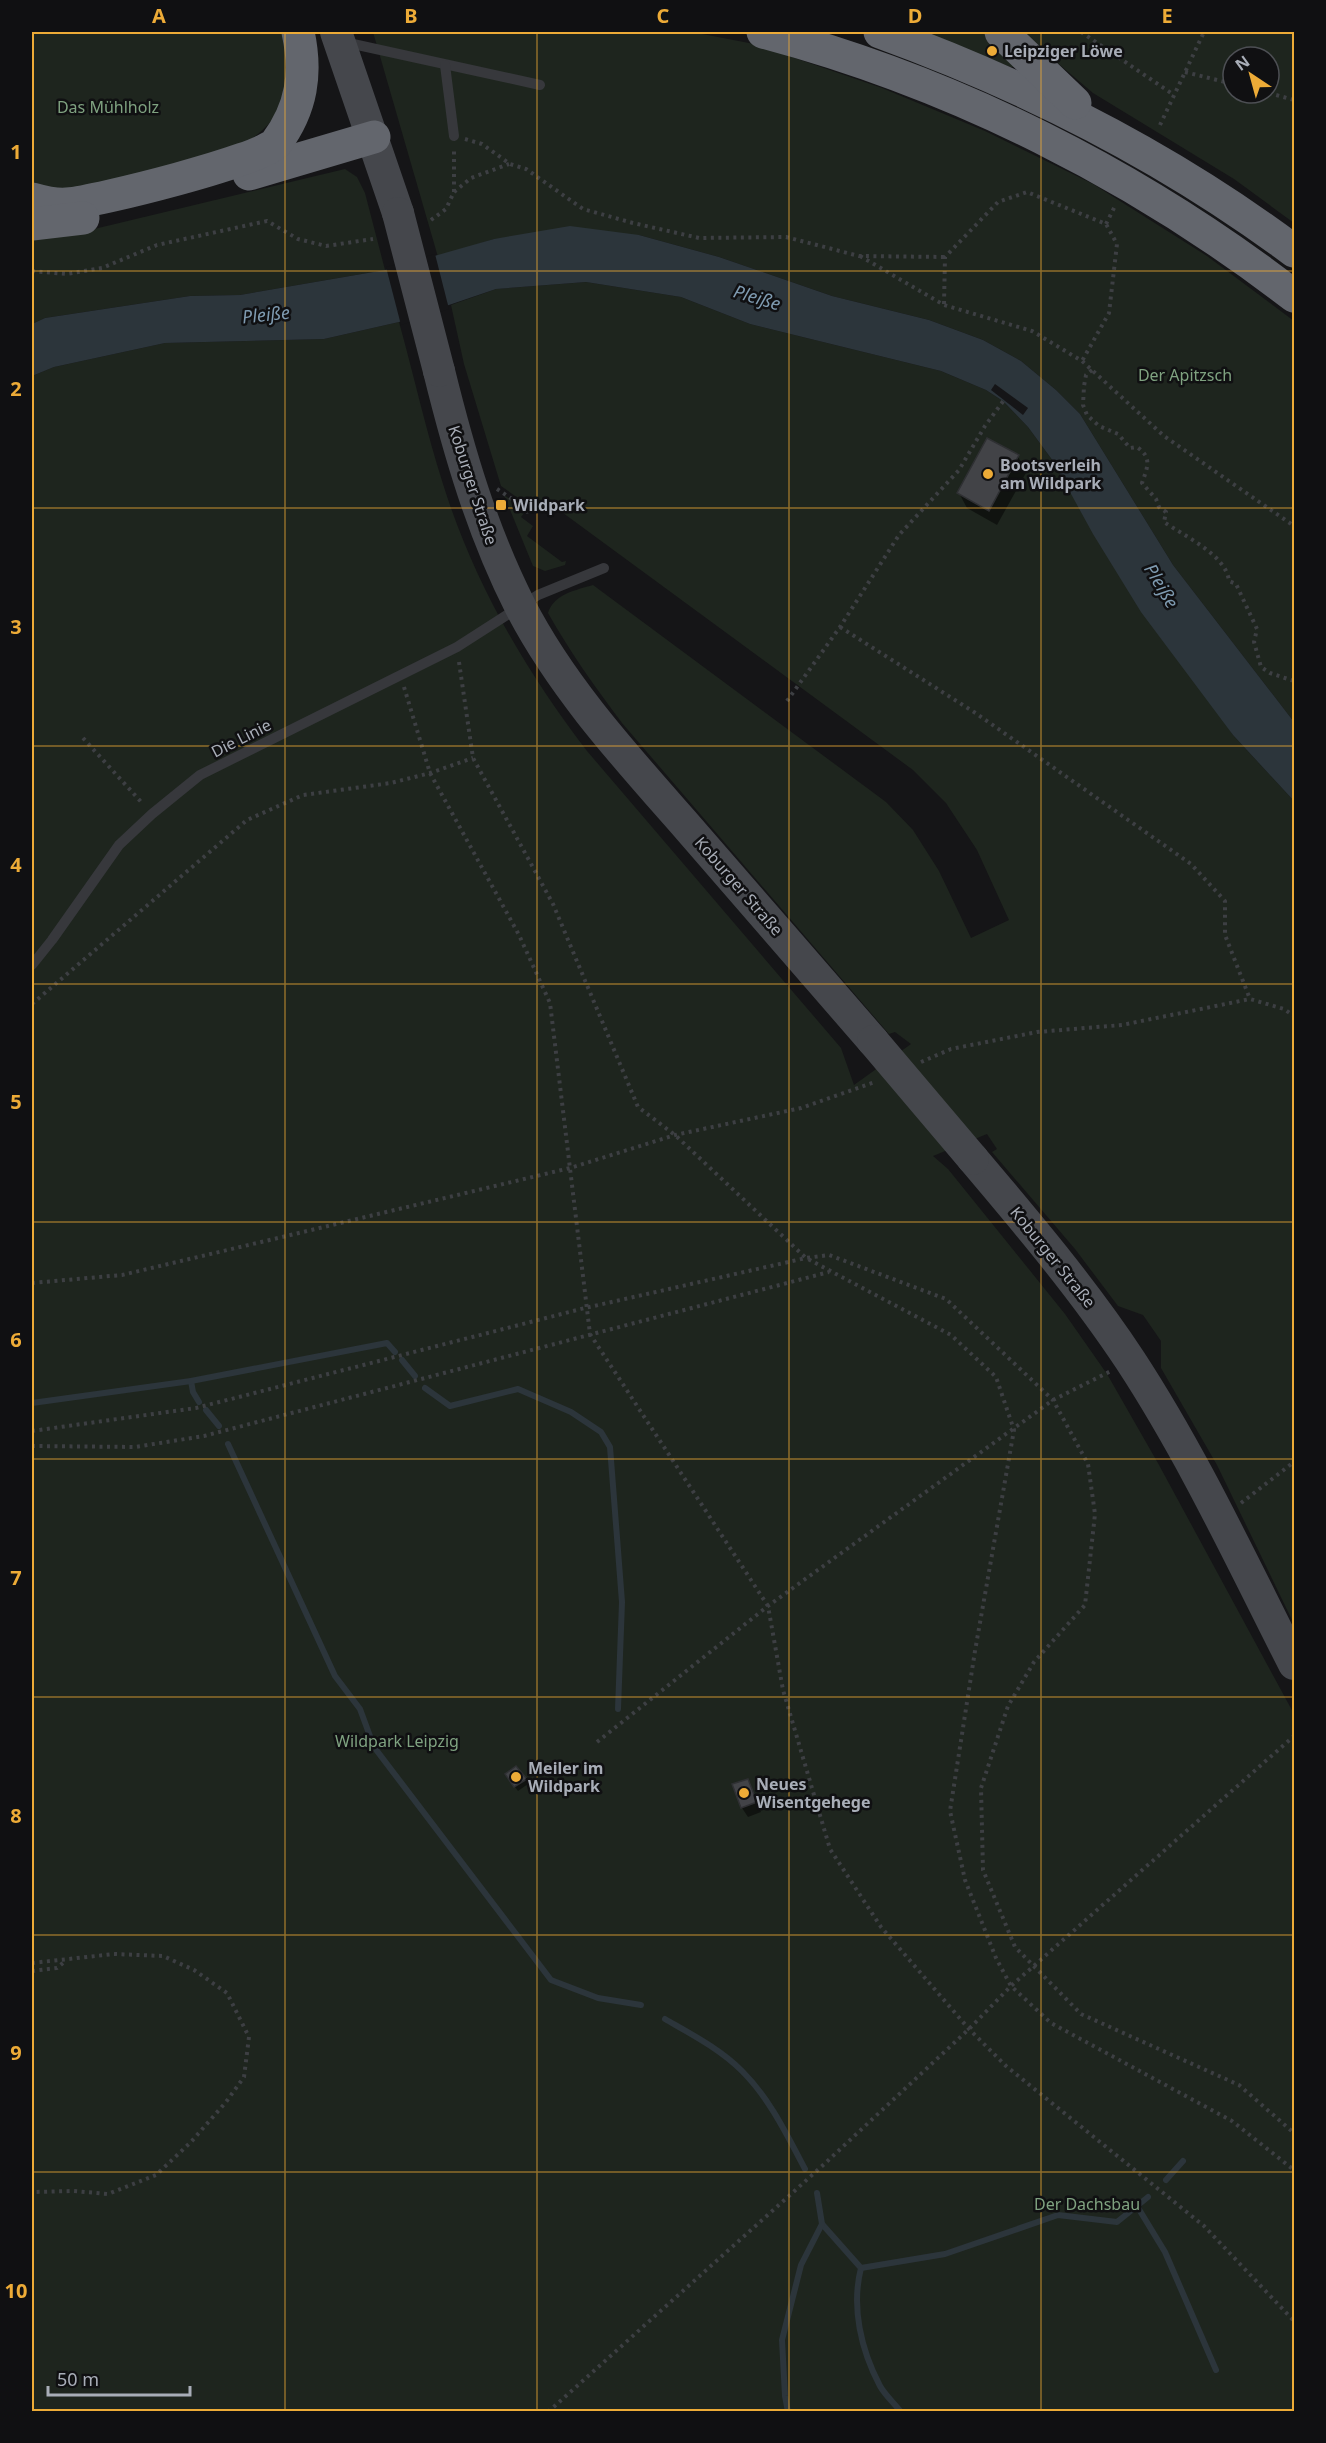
<svg xmlns="http://www.w3.org/2000/svg" width="1326" height="2443" viewBox="0 0 1326 2443" font-family="'Noto Sans',sans-serif">
  <style>
    .green { fill: #1e251e; fill-rule: evenodd }
    .water { fill: #2c353b }
    .pier { fill: #151517 }
    .shadow { fill: #0007 }
    .lines { fill: none; stroke-linecap: round; stroke-linejoin: round }
    .stream { stroke: #2c353b; stroke-width: 6 }
    .building { fill: #424347; stroke: #2f3033; stroke-width: 1.5 }
    .path { stroke: #3d3f43; stroke-width: 4; stroke-dasharray: 3 4.5; stroke-linecap: butt }
    .lane { stroke: #37383c; stroke-width: 10 }
    .secondary { stroke: #45474c; stroke-width: 32 }
    .highway { stroke: #63666d; stroke-width: 33 }
    .secondary-bridge { stroke: #45474c; stroke-width: 32 }
    .grid { fill: none; stroke: #edab37; stroke-width: 1.5; stroke-opacity: 0.55 }
    .poi-dot { fill: #edab37; stroke: #101012; stroke-width: 2 }
    .labels { text-anchor: middle; stroke-width: 5; stroke-linejoin: round; paint-order: stroke }
    .poi-label { font-size: 16px; font-weight: bold; fill: #a8adb7; stroke: #101012; text-anchor: start }
    .park-label { font-size: 16px; fill: #7fa280; stroke: #101012 }
    .street-label { font-size: 16px; fill: #a8adb7; stroke: #101012 }
    .water-label { font-size: 18px; font-style: italic; fill: #7f9bb1; stroke: #101012 }
    .neatline { fill: none; stroke: #edab37; stroke-width: 2 }
    .grid-label { font-size: 20px; text-anchor: middle; font-weight: bold; fill: #edab37 }
  </style>
  <rect width="100%" height="100%" fill="#151517"/>
  <g class="green">
    <path d="M 32,32 L 286,32 C 299,85 284,124 234,149 L 77,191 L 32,187 Z"/>
    <path d="M 373,32 L 692,32 L 754,44 L 882,88 L 985,131 L 1093,184 L 1207,256 L 1294,321 L 1294,722 L 1173,565 L 1080,414 L 1056,390 L 1021,361 L 983,340 L 929,320 L 832,296 L 719,257 L 639,235 L 494,239 L 438,257 Z"/>
    <path d="M 921,32 L 985,32 L 1015,67 L 1010,67 Z"/>
    <path d="M 1021,32 L 1294,32 L 1294,223 L 1234,179 L 1093,93 ZM 1233,57 L 1269,57 L 1269,93 L 1233,93 Z"/>
    <path d="M 345,169 L 357,177 L 365,193 L 385,270 L 240,295 L 190,296 L 45,318 L 32,324 L 32,236 L 90,230 Z"/>
    <path d="M 586,282 L 681,297 L 750,324 L 941,371 L 986,390 L 1003,401 L 1028,427 L 1053,461 L 1233,735 L 1294,801 L 1294,1624 L 1217,1465 L 1161,1368 L 1161,1341 L 1143,1315 L 1118,1306 L 1075,1249 L 992,1152 L 997,1149 L 987,1134 L 933,1156 L 948,1169 L 1065,1314 L 1107,1374 L 1159,1465 L 1294,1714 L 1294,2411 L 32,2411 L 32,376 L 54,367 L 165,343 L 324,339 L 399,322 C 414,376 426,431 443,484 C 474,583 525,670 587,751 L 841,1048 L 854,1085 L 911,1044 L 895,1032 L 889,1034 L 622,723 C 595,687 570,652 548,613 C 554,594 576,590 593,585 L 886,802 L 913,830 L 939,871 L 971,938 L 1009,920 L 977,850 L 946,803 L 913,770 L 544,499 L 535,510 L 501,486 L 464,364 L 451,305 L 496,289 Z"/>
    <path d="M 504,495 L 526,511 L 521,517 L 533,526 L 527,536 L 562,562 L 566,561 L 565,565 L 545,571 L 533,566 Z"/>
  </g>
  <path class="water" d="M 570,226 L 639,235 L 719,257 L 832,296 L 929,320 L 983,340 L 1021,361 L 1056,390 L 1080,414 L 1173,565 L 1294,722 L 1294,801 L 1233,735 L 1141,612 L 1093,534 L 1053,461 L 1028,427 L 1003,401 L 986,390 L 941,371 L 750,324 L 681,297 L 586,282 L 496,289 L 399,322 L 324,339 L 165,343 L 54,367 L 32,376 L 32,324 L 45,318 L 190,296 L 240,295 L 385,270 L 494,239 Z"/>
  <g class="pier">
    <path d="M 435,254 L 449,309 L 401,325 L 386,267 Z"/>
    <path d="M 995,384 L 1028,408 L 1023,415 L 991,390 Z"/>
  </g>
  <g class="shadow">
    <path d="M 1018,457 L 1027,471 L 997,525 L 967,508 L 959,493 Z"/>
    <path d="M 509,1779 L 525,1780 L 528,1784 L 518,1791 Z"/>
    <path d="M 747,1780 L 761,1812 L 748,1817 L 742,1808 Z"/>
  </g>
  <g class="lines">
    <g class="stream">
      <path d="M 402,1360 L 415,1376"/>
      <path d="M 191,1381 L 193,1392 L 199,1402"/>
      <path d="M 425,1388 L 450,1406 L 518,1389 L 571,1412 L 601,1432 L 610,1447 L 622,1602 L 618,1709"/>
      <path d="M 32,1403 L 191,1381 L 387,1343 L 395,1352"/>
      <path d="M 206,1410 L 219,1426"/>
      <path d="M 228,1444 L 335,1676 L 360,1709 L 374,1747 L 551,1980 L 598,1998 L 641,2005"/>
      <path d="M 665,2019 C 691,2034 720,2049 742,2071 C 770,2099 787,2135 805,2169"/>
      <path d="M 1166,2180 L 1183,2161"/>
      <path d="M 1137,2206 L 1165,2252 L 1216,2370"/>
      <path d="M 822,2224 L 861,2268 C 851,2307 861,2350 880,2386 C 885,2395 894,2403 901,2412"/>
      <path d="M 861,2268 L 945,2254 L 1058,2215 L 1117,2222 L 1148,2197"/>
      <path d="M 788,2412 L 785,2396 L 782,2340 L 801,2265 L 822,2224 L 817,2193"/>
    </g>
  </g>
  <g class="building">
    <path d="M 987,438 L 1019,455 L 989,511 L 957,493 Z"/>
    <path d="M 516,1766 L 527,1779 L 514,1787 L 505,1774 Z"/>
    <path d="M 748,1779 L 757,1802 L 741,1808 L 732,1784 Z"/>
  </g>
  <g class="lines">
    <g class="path">
      <path d="M 1081,32 L 1174,95"/>
      <path d="M 1185,72 L 1233,84"/>
      <path d="M 1269,93 L 1294,100"/>
      <path d="M 1160,125 L 1204,32"/>
      <path d="M 465,139 L 482,144 L 510,164 L 526,169 L 583,209 L 633,223 L 699,238 L 786,237 L 859,256 L 945,257"/>
      <path d="M 454,192 L 471,178 L 509,164"/>
      <path d="M 431,220 L 446,209 L 454,192 L 454,148"/>
      <path d="M 1106,224 L 1115,206"/>
      <path d="M 860,256 L 944,305 L 1032,331 L 1082,361 L 1164,436 L 1294,526"/>
      <path d="M 32,271 L 67,274 L 102,268 L 157,245 L 267,221 L 298,239 L 326,246 L 373,239"/>
      <path d="M 944,304 L 945,257 L 998,202 L 1027,192 L 1106,224 L 1117,244 L 1109,313 L 1082,361"/>
      <path d="M 1092,370 L 1086,375 L 1084,386 L 1083,405 L 1087,415 L 1099,426 L 1118,434 L 1130,448 L 1137,447 C 1153,458 1147,468 1142,483 L 1156,499 L 1159,507 L 1166,512 L 1164,522 C 1186,537 1226,555 1229,581 L 1236,584 L 1257,629 L 1254,642 L 1261,667 L 1270,673 L 1294,681"/>
      <path d="M 497,489 L 527,509 L 528,514"/>
      <path d="M 840,627 L 977,714 L 1191,864 L 1225,901 L 1225,935 L 1250,999"/>
      <path d="M 459,662 L 473,758 L 553,904 L 638,1107 L 675,1135 L 806,1258 L 951,1335 L 996,1377 L 1014,1430 L 975,1651 L 950,1811 L 965,1880 L 996,1958 L 1011,1986 L 1051,2023 L 1232,2121 L 1294,2170"/>
      <path d="M 404,687 L 430,773 L 519,935 L 550,1003 L 590,1334 L 768,1606 L 783,1690 L 830,1849 L 881,1927 L 969,2029 L 1006,2066 L 1204,2226 L 1294,2321"/>
      <path d="M 787,701 L 840,627 L 899,535 L 959,470 L 985,426 L 1004,400"/>
      <path d="M 83,738 L 143,804"/>
      <path d="M 32,1004 L 247,820 L 303,795 L 391,783 L 430,773 L 473,758"/>
      <path d="M 921,1062 L 951,1049 L 1037,1032 L 1122,1025 L 1250,999 L 1284,1009 L 1294,1016"/>
      <path d="M 32,1283 L 122,1275 L 278,1238 L 570,1168 L 675,1135 L 801,1108 L 875,1082"/>
      <path d="M 32,1431 L 196,1408 L 585,1308 L 806,1258 L 829,1255 L 946,1299 L 1053,1400 L 1088,1464 L 1095,1514 L 1085,1605 L 1034,1662 L 1008,1706 L 981,1788 L 983,1870 L 1015,1947 L 1081,2014 L 1239,2085 L 1294,2133"/>
      <path d="M 32,1446 L 135,1447 L 204,1436 L 829,1272"/>
      <path d="M 1241,1503 L 1294,1462"/>
      <path d="M 597,1742 L 768,1606 L 1053,1400 L 1111,1371"/>
      <path d="M 32,1963 L 114,1954 L 163,1956 L 194,1970 L 227,1993 L 249,2037 L 244,2077 L 226,2102 L 191,2142 L 156,2175 L 108,2194 L 74,2191 L 32,2192"/>
      <path d="M 32,1971 L 57,1968 L 64,1962 L 64,1959"/>
      <path d="M 548,2412 L 820,2168 L 969,2029 L 1011,1986 L 1294,1736"/>
    </g>
    <g class="lane">
      <path d="M 344,42 L 540,85"/>
      <path d="M 445,65 L 454,136"/>
      <path d="M 32,965 L 52,940 L 119,845 L 152,814 L 200,775 L 457,647 L 538,595 L 604,568"/>
    </g>
    <g class="secondary">
      <path d="M 336,32 L 398,213"/>
      <path d="M 439,371 C 459,452 482,531 520,606 C 561,686 624,755 683,822 C 746,895 810,968 873,1041"/>
      <path d="M 973,1159 C 1028,1224 1083,1289 1130,1360 C 1193,1456 1242,1562 1294,1664"/>
    </g>
    <g class="highway">
      <path d="M 763,32 C 955,83 1137,175 1294,296"/>
      <path d="M 880,32 C 1028,86 1168,157 1294,251"/>
      <path d="M 1001,32 L 1075,103"/>
      <path d="M 249,174 L 374,137"/>
      <path d="M 32,199 C 41,202 57,205 67,204 C 95,202 263,160 276,143 C 302,108 307,73 298,32"/>
      <path d="M 32,224 L 83,218"/>
    </g>
    <g class="secondary-bridge">
      <path d="M 398,213 L 439,371"/>
      <path d="M 873,1041 L 973,1159"/>
    </g>
  </g>
  <path class="grid" d="M 285,32 L 285,2412M 537,32 L 537,2412M 789,32 L 789,2412M 1041,32 L 1041,2412M 32,271 L 1294,271M 32,508 L 1294,508M 32,746 L 1294,746M 32,984 L 1294,984M 32,1222 L 1294,1222M 32,1459 L 1294,1459M 32,1697 L 1294,1697M 32,1935 L 1294,1935M 32,2172 L 1294,2172"/>
  <g class="poi-dot">
    <circle cx="992" cy="51" r="6"/>
    <circle cx="988" cy="474" r="6"/>
    <rect x="495" y="499" width="12" height="12" rx="3"/>
    <circle cx="516" cy="1777" r="6"/>
    <circle cx="744" cy="1793" r="6"/>
  </g>
  <g class="labels">
    <g class="poi-label">
      <text x="1004" y="57">Leipziger Löwe</text>
      <text x="1000" y="471">Bootsverleih<tspan x="1000" dy="18">am Wildpark</tspan></text>
      <text x="513" y="511">Wildpark</text>
      <text x="528" y="1774">Meiler im<tspan x="528" dy="18">Wildpark</tspan></text>
      <text x="756" y="1790">Neues<tspan x="756" dy="18">Wisentgehege</tspan></text>
    </g>
    <g class="park-label">
      <text x="108" y="113">Das Mühlholz</text>
      <text x="1185" y="381">Der Apitzsch</text>
      <text x="397" y="1747">Wildpark Leipzig</text>
      <text x="1087" y="2210">Der Dachsbau</text>
    </g>
    <g class="street-label">
      <text transform="translate(473 485) rotate(72)" y="6">Koburger Straße</text>
      <text transform="translate(241 738) rotate(-27)" y="6">Die Linie</text>
      <text transform="translate(739 886) rotate(49)" y="6">Koburger Straße</text>
      <text transform="translate(1053 1257) rotate(51)" y="6">Koburger Straße</text>
    </g>
    <g class="water-label">
      <text transform="translate(757 298) rotate(17)" y="6">Pleiße</text>
      <text transform="translate(266 315) rotate(-6)" y="6">Pleiße</text>
      <text transform="translate(1161 586) rotate(59)" y="6">Pleiße</text>
    </g>
  </g>
  <rect width="1326" height="2443" fill="none" stroke="#101012" stroke-width="66"/>
  <g transform="translate(1251 75) rotate(324)"><circle r="28" fill="#101012" stroke="#4d4f54" stroke-width="1.5"/>
  <path d="M0-4.5L10 22L0 15L-10 22Z" fill="#edab37"/>
  <text y="-9" font-size="16" font-weight="bold" text-anchor="middle" fill="#a8adb7">N</text>
  </g>
  <path d="M48 2386v9h142v-9" fill="none" stroke="#a8adb7" stroke-width="3"/>
  <text x="57" y="2386" font-size="18" fill="#a8adb7" stroke="#101012" stroke-width="4.5" paint-order="stroke">50 m</text>
  <rect x="33" y="33" width="1260" height="2377" class="neatline"/>
  <g class="grid-label">
    <text x="159" y="23">A</text>
    <text x="411" y="23">B</text>
    <text x="663" y="23">C</text>
    <text x="915" y="23">D</text>
    <text x="1167" y="23">E</text>
    <text x="16" y="159">1</text>
    <text x="16" y="396">2</text>
    <text x="16" y="634">3</text>
    <text x="16" y="872">4</text>
    <text x="16" y="1109">5</text>
    <text x="16" y="1347">6</text>
    <text x="16" y="1585">7</text>
    <text x="16" y="1823">8</text>
    <text x="16" y="2060">9</text>
    <text x="16" y="2298">10</text>
  </g>
</svg>
